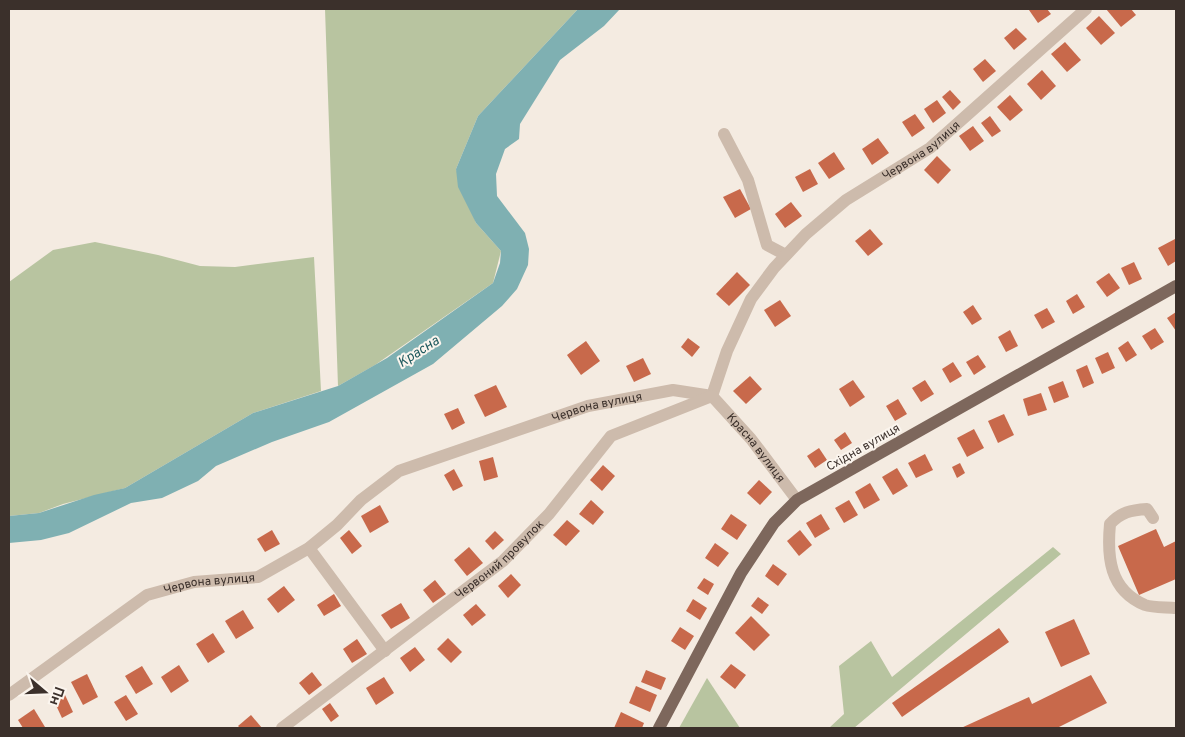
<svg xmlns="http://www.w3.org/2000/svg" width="1185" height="737" viewBox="0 0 1185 737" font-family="Overpass,sans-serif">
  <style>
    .green { fill: #b8c4a0 }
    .water { fill: #7fb0b2 }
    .building { fill: #c8694b }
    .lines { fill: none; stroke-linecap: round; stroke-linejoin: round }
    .minor { stroke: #cdbbac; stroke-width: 12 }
    .major { stroke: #7d675c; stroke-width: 12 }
    .labels { text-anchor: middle; stroke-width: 4; stroke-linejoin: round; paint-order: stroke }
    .street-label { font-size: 12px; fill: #3b302b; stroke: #fbf5ee }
    .water-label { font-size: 14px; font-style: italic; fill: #1f5a5e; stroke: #fbf5ee }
  </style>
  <rect width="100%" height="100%" fill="#f4ebe1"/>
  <g class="green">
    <path d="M 325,9 L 578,9 L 478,116 L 456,169 L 476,223 L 501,251 L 493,283 L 375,365 L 338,386 Z"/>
    <path d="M 95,242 L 158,255 L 200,266 L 235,267 L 314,257 L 321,391 L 253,413 L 125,488 L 63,504 L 39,513 L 9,516 L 9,282 L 53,250 Z"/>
    <path d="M 1053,547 L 1061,554 L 854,728 L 829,728 L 844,714 L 839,666 L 871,641 L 892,677 Z"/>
    <path d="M 707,678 L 740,728 L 679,728 Z"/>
  </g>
  <path class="water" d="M 578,9 L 620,9 L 604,26 L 560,60 L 520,124 L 519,139 L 505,149 L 496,174 L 497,196 L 525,233 L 529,249 L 528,265 L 517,289 L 502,306 L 433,364 L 329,422 L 272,442 L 216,466 L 198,481 L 162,498 L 131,503 L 69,533 L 41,540 L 9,543 L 9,516 L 39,513 L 94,495 L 125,488 L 253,413 L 338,386 L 387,358 L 493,283 L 500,263 L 501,251 L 476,223 L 458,187 L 456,169 L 478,116 Z"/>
  <g class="building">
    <path d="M 1032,9 L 1047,9 L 1051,14 L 1038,23 L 1029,10 Z"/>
    <path d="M 1106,9 L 1131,9 L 1136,15 L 1121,27 Z"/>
    <path d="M 1099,16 L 1115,33 L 1101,45 L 1086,28 Z"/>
    <path d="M 1016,28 L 1027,39 L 1014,50 L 1004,38 Z"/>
    <path d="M 1065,42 L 1081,60 L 1067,72 L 1051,54 Z"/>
    <path d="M 985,59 L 996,71 L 983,82 L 973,69 Z"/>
    <path d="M 1042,70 L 1056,86 L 1041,100 L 1027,84 Z"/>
    <path d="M 950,90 L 961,102 L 953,110 L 942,97 Z"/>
    <path d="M 1010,95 L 1023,110 L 1010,121 L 997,107 Z"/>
    <path d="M 937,100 L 946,113 L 933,123 L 924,109 Z"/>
    <path d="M 915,114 L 925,128 L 912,137 L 902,122 Z"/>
    <path d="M 990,116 L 1001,131 L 992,137 L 981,123 Z"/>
    <path d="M 973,126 L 984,141 L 970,151 L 959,136 Z"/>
    <path d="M 878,138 L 889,153 L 872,165 L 862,149 Z"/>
    <path d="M 834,152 L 845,169 L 829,179 L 818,163 Z"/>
    <path d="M 937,156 L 951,170 L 938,184 L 924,170 Z"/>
    <path d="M 810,169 L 818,184 L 803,192 L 795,177 Z"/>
    <path d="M 740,189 L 751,209 L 735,218 L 723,197 Z"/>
    <path d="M 791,202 L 802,216 L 785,228 L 775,214 Z"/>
    <path d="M 870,229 L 883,244 L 868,256 L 855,241 Z"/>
    <path d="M 1175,239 L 1176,261 L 1168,266 L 1158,248 Z"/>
    <path d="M 1134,262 L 1142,279 L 1129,285 L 1121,268 Z"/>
    <path d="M 737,272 L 750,285 L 729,306 L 716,294 Z"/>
    <path d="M 1109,273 L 1120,288 L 1107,297 L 1096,282 Z"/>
    <path d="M 1077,294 L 1085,307 L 1073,314 L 1066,301 Z"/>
    <path d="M 780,300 L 791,316 L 775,327 L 764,310 Z"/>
    <path d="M 973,305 L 982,319 L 972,325 L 963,312 Z"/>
    <path d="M 1047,308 L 1055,322 L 1042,329 L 1034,315 Z"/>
    <path d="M 1176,312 L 1176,331 L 1167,318 Z"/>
    <path d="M 1155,328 L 1164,342 L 1151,350 L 1142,336 Z"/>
    <path d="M 1010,330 L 1018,346 L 1006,352 L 998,337 Z"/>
    <path d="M 688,338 L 700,347 L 692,357 L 681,347 Z"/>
    <path d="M 586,341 L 600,361 L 581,375 L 567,355 Z"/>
    <path d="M 1128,341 L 1137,355 L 1126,362 L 1118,348 Z"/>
    <path d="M 1108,352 L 1115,368 L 1102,374 L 1095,358 Z"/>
    <path d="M 978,355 L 986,367 L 974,375 L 966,362 Z"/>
    <path d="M 643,358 L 651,374 L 634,382 L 626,366 Z"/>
    <path d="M 953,362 L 962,376 L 950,383 L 942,369 Z"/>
    <path d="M 1087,365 L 1094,383 L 1083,388 L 1076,370 Z"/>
    <path d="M 750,376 L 762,389 L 746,404 L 733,391 Z"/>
    <path d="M 853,380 L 865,397 L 850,407 L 839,389 Z"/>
    <path d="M 925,380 L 934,394 L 921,402 L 912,388 Z"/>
    <path d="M 1063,381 L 1069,397 L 1054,403 L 1048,387 Z"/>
    <path d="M 496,385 L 507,407 L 485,417 L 474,395 Z"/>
    <path d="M 1041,393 L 1047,410 L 1028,416 L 1023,399 Z"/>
    <path d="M 898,399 L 907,414 L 895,421 L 886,406 Z"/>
    <path d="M 458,408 L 465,423 L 452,430 L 444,414 Z"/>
    <path d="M 1004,414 L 1014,435 L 998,443 L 988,421 Z"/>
    <path d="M 974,429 L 984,448 L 967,457 L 957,438 Z"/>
    <path d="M 845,432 L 852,443 L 841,450 L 834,440 Z"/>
    <path d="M 819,448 L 827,460 L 815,468 L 807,456 Z"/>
    <path d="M 925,454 L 933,470 L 916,478 L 908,463 Z"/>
    <path d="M 493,457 L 498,477 L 484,481 L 479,461 Z"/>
    <path d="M 960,463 L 965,473 L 957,478 L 952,467 Z"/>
    <path d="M 603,465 L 615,476 L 602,491 L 590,480 Z"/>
    <path d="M 897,468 L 908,486 L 893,495 L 882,477 Z"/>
    <path d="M 454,469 L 463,486 L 453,491 L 444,475 Z"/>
    <path d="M 759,480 L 772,492 L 760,505 L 747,493 Z"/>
    <path d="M 870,483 L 880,500 L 864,509 L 855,492 Z"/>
    <path d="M 591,500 L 604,512 L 593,525 L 579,514 Z"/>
    <path d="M 849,500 L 858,515 L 844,523 L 835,508 Z"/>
    <path d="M 380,505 L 389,522 L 370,533 L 361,516 Z"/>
    <path d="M 731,514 L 747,525 L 737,540 L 721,529 Z"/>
    <path d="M 821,514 L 830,529 L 815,538 L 806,523 Z"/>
    <path d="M 567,520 L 580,531 L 566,546 L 553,535 Z"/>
    <path d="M 1156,529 L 1164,547 L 1176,541 L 1176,579 L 1139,595 L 1118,546 Z"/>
    <path d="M 272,530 L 280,544 L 265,552 L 257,539 Z"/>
    <path d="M 349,530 L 362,546 L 352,554 L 340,538 Z"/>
    <path d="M 800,530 L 812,545 L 799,556 L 787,541 Z"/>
    <path d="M 495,531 L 504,540 L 493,550 L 485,541 Z"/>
    <path d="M 715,543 L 729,553 L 718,567 L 705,558 Z"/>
    <path d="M 469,547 L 483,563 L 467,576 L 454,560 Z"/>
    <path d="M 773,564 L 787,574 L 778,586 L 765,576 Z"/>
    <path d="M 511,574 L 521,585 L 508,598 L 498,586 Z"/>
    <path d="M 704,578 L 714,584 L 708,595 L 697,588 Z"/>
    <path d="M 435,580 L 446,594 L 433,603 L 423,590 Z"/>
    <path d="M 284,586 L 295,600 L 278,613 L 267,599 Z"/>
    <path d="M 334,594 L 341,606 L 324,616 L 317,605 Z"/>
    <path d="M 758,597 L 769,605 L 762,614 L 751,606 Z"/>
    <path d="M 693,599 L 707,608 L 700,620 L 686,611 Z"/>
    <path d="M 401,603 L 410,618 L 391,629 L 381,615 Z"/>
    <path d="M 476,604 L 486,615 L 472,626 L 463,615 Z"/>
    <path d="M 243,610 L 254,628 L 236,639 L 225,621 Z"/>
    <path d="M 751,616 L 770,635 L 754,651 L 735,633 Z"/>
    <path d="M 1074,619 L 1090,654 L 1061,667 L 1045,632 Z"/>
    <path d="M 680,627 L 694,636 L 685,650 L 671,641 Z"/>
    <path d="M 999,628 L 1009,642 L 902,717 L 892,703 Z"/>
    <path d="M 213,633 L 225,652 L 208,663 L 196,644 Z"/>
    <path d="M 448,638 L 462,652 L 451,663 L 437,649 Z"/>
    <path d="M 357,639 L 367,654 L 352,663 L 343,649 Z"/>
    <path d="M 415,647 L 425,660 L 410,672 L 400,658 Z"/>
    <path d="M 731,664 L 746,675 L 735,689 L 720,677 Z"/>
    <path d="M 179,665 L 189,681 L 171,693 L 161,677 Z"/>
    <path d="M 142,666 L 153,684 L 136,694 L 125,676 Z"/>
    <path d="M 646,670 L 666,678 L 661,690 L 641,682 Z"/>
    <path d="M 312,672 L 322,685 L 309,695 L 299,683 Z"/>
    <path d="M 87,674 L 98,697 L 83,705 L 71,682 Z"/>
    <path d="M 1091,675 L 1107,703 L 1057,728 L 961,728 L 1029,697 L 1032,704 Z"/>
    <path d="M 384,677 L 394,693 L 376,705 L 366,688 Z"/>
    <path d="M 636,686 L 657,695 L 650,712 L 629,703 Z"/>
    <path d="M 65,695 L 73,712 L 62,718 L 54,701 Z"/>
    <path d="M 126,695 L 138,714 L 126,721 L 114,702 Z"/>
    <path d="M 330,703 L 339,716 L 331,722 L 322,709 Z"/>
    <path d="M 34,709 L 45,727 L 23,728 L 18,720 Z"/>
    <path d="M 621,712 L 644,723 L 642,728 L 614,728 Z"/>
    <path d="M 251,715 L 262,728 L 240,728 L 238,726 Z"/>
  </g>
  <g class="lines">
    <g class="minor">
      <path d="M 724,134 L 748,180 L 767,245 L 786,255"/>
      <path d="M 1153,518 L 1147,509 C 1131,510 1121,512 1110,524 C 1107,556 1109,590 1145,605 C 1153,608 1167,607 1176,608"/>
      <path d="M 309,548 L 385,651"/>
      <path id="s1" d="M 9,695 L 147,595 L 194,582 L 258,577 L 309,548 L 337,525 L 361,500 L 399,471 L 588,406 L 673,390 L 712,396 L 727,351 L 751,299 L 774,268 L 806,234 L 846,200 L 930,148 L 1086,9"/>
      <path id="s2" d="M 282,728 L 503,561 L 549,514 L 611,436 L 712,396 L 751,439 L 797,500"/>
    </g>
    <path class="major" d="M 659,728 L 741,573 L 774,523 L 797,500 L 1176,286"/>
  </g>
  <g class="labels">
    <g class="street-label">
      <text dy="4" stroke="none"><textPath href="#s1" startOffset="1119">Червона вулиця</textPath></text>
      <text dy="4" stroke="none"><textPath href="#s1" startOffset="669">Червона вулиця</textPath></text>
      <text dy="4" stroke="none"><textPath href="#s2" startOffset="619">Красна вулиця</textPath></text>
      <text transform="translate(863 447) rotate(-30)" y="4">Східна вулиця</text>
      <text dy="4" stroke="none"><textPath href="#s2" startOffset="275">Червоний провулок</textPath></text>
      <text dy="4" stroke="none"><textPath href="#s1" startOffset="234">Червона вулиця</textPath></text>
    </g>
    <g class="water-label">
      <text transform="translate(418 351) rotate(-33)" y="5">Красна</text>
    </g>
  </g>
  <rect width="1185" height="737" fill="none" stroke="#3b302b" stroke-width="20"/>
  <g transform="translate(45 692) rotate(109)" stroke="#fbf5ee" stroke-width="4" paint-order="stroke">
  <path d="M0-4L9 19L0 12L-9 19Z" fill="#3b302b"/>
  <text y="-8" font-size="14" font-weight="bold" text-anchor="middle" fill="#3b302b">Пн</text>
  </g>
</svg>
